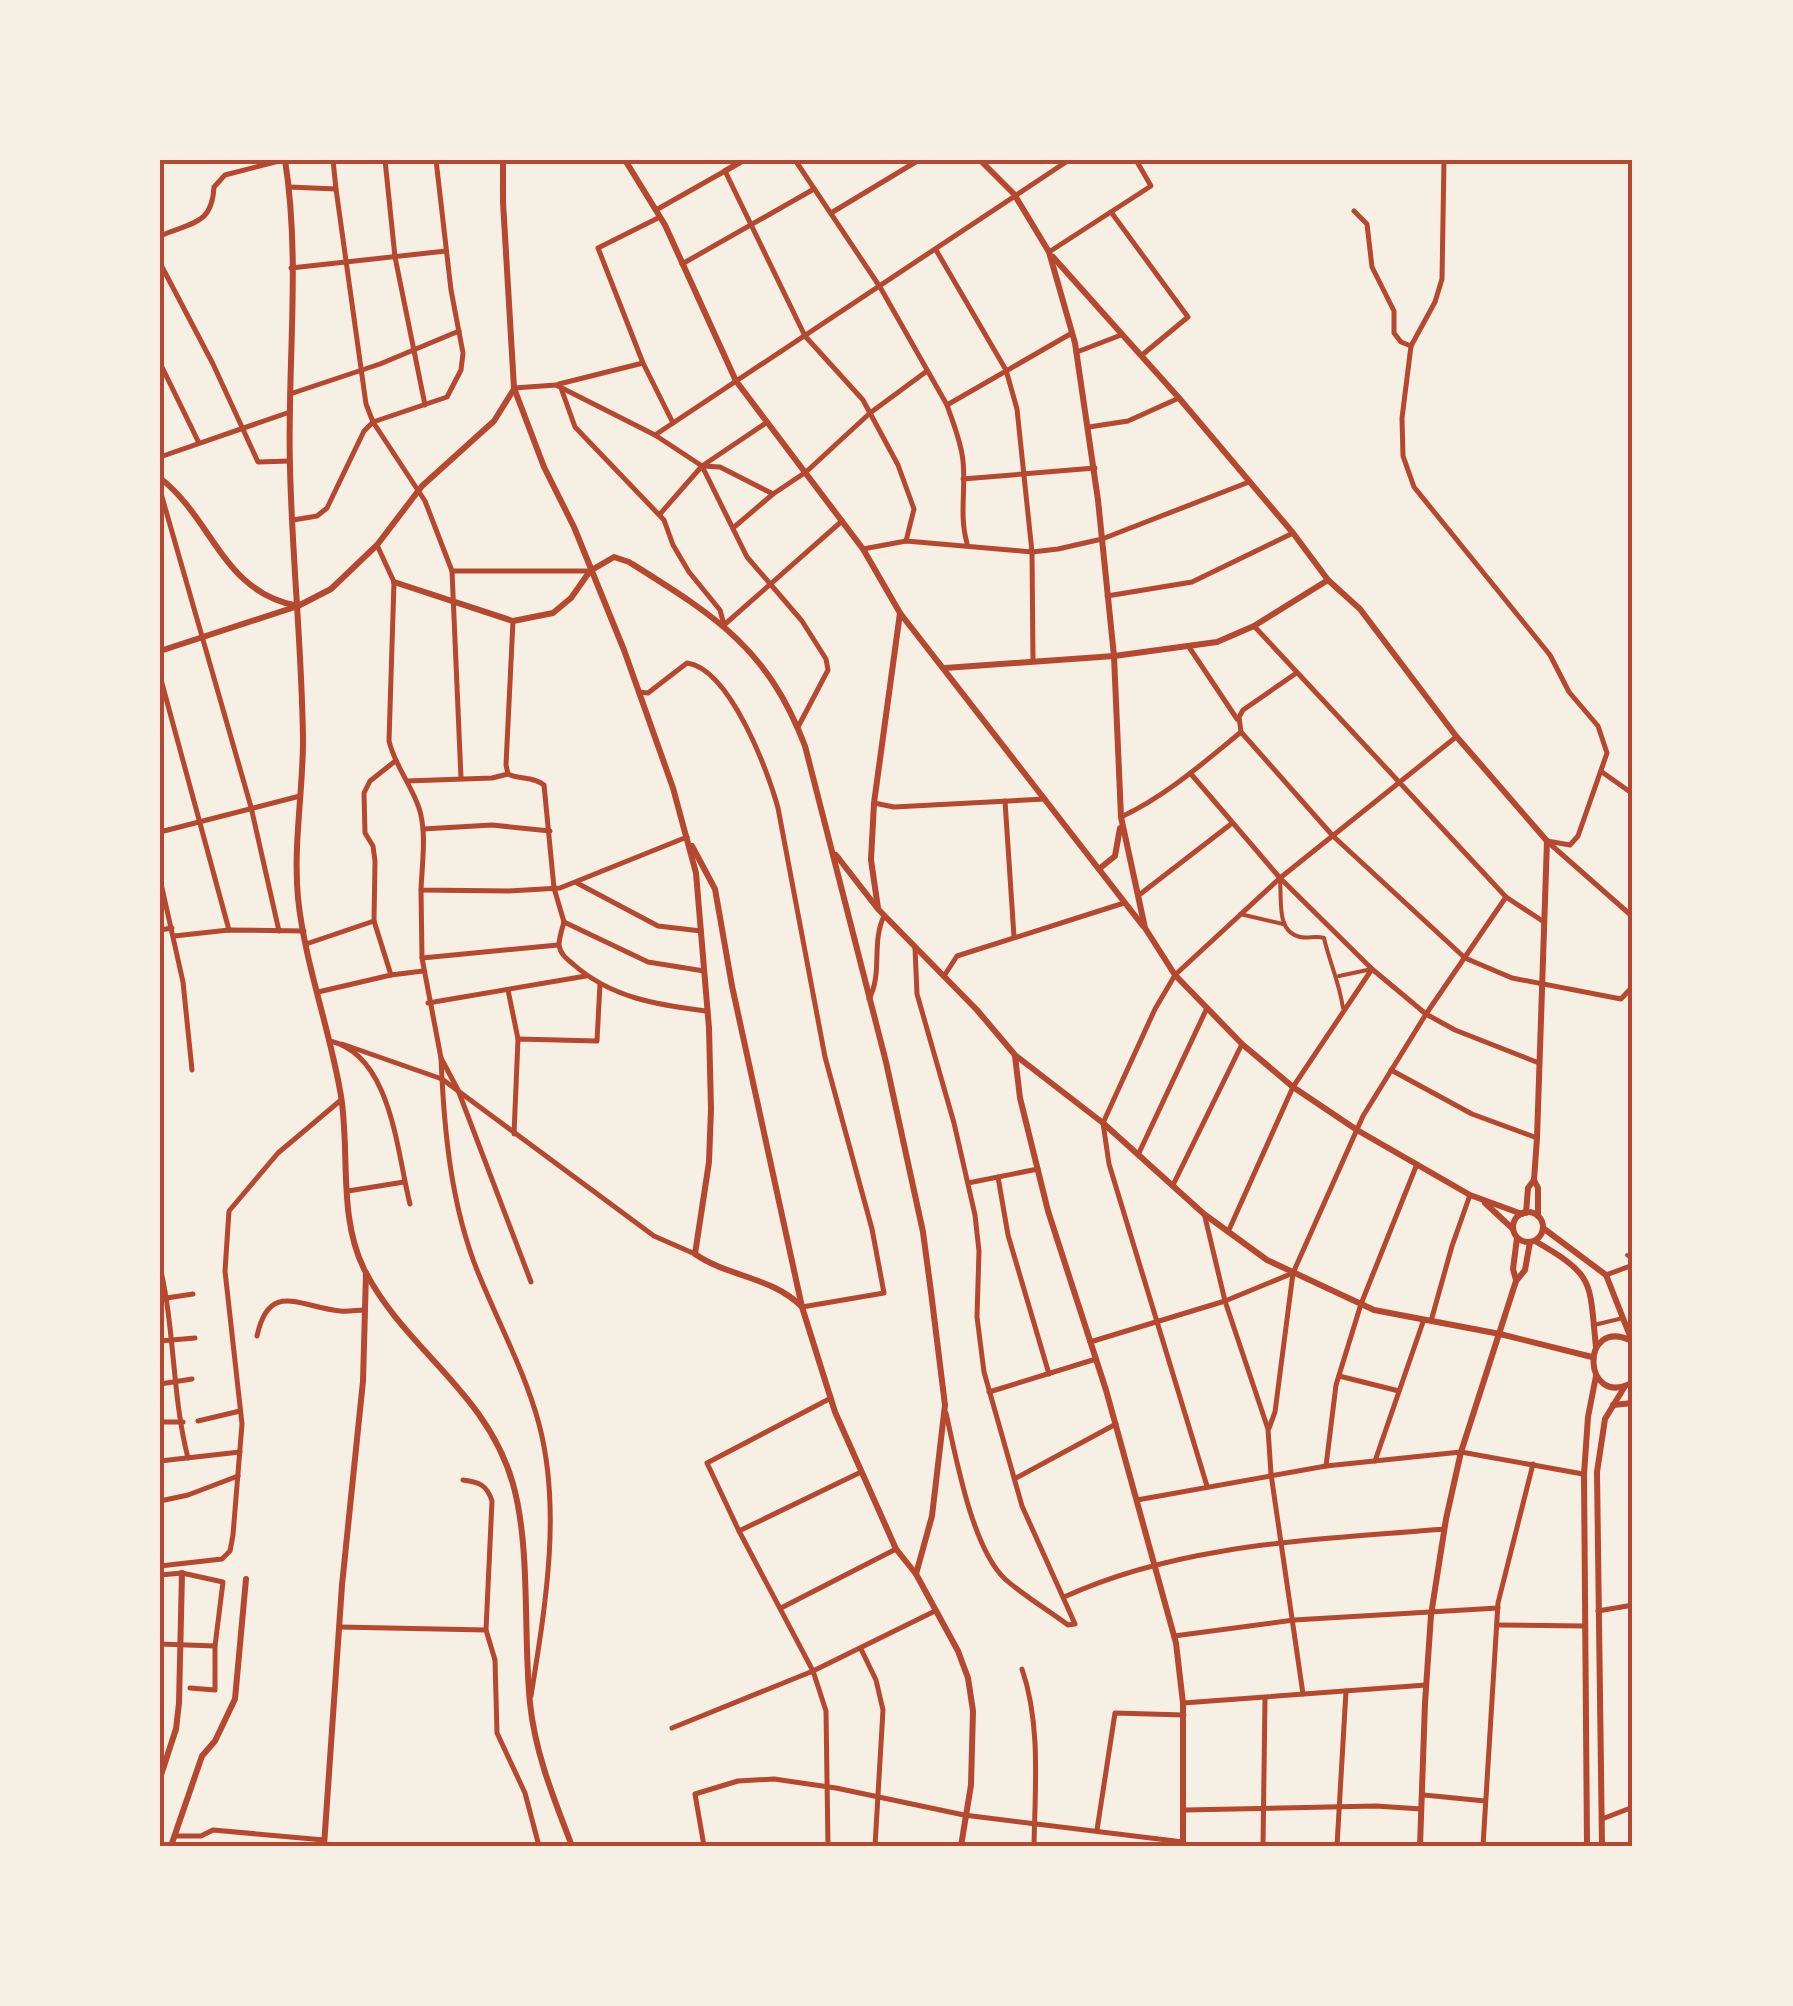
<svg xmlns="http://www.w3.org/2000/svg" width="1793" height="2006" viewBox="0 0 1793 2006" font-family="'DejaVu Sans',sans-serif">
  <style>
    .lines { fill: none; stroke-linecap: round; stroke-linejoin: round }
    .pedestrian { stroke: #b5482f; stroke-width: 4 }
    .minor { stroke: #b5482f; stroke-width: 5 }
    .tertiary { stroke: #b5482f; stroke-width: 6 }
    .secondary { stroke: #b5482f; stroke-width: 6 }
    .neatline { fill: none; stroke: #b5482f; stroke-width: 4 }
  </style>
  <rect width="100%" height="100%" fill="#f6efe4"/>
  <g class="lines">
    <g class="pedestrian">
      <path d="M 1280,881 C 1282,900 1276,932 1300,937 C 1309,939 1315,935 1324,938 C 1330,964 1339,981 1343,1008"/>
      <path d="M 1240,914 L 1283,924"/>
      <path d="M 1339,976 L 1372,969"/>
      <path d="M 1627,1255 L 1633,1260"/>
      <path d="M 1594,1325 L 1623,1318"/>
    </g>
    <g class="minor">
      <path d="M 385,160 L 395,257 L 425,405"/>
      <path d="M 795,160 L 880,287 L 947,405"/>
      <path d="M 1444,160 L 1442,279 L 1435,302 L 1411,346 L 1402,418 L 1403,456 L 1414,487 L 1550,655 L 1569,692 L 1598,726 L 1607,753 L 1578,836 L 1570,845 L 1547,841"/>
      <path d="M 289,187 L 336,189 L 333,160"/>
      <path d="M 336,189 L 366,404 L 373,422 L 425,501 L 452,571 L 590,571"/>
      <path d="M 656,210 L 725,171 L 805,336 L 863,400 L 898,465 L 914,509 L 906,541"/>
      <path d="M 1354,211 L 1367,224 L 1372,267 L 1394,311 L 1394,333 L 1401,342 L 1411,346"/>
      <path d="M 1111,212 L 1188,317 L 1142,355"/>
      <path d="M 831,213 L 919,160"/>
      <path d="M 660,217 L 598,248 L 643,363 L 673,423"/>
      <path d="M 160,236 C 192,222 212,225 214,187 L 225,175 L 283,160"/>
      <path d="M 936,250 L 1006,370 L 1017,409 L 1032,552 L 1033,661"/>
      <path d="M 1049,252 L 1151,186 L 1136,160"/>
      <path d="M 160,263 L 213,364 L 258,462 L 290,461"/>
      <path d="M 682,264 L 814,189"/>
      <path d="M 291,268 L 446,251"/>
      <path d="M 1077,352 L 1121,335"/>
      <path d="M 160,363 L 199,443"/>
      <path d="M 559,384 L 643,363"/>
      <path d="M 514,388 L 556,385 L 655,435 L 1069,160"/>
      <path d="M 561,388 L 575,427 L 664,520 L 673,545 L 689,572 L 720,610 L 724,625 L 842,521"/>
      <path d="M 290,394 L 380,364 L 459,331"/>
      <path d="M 1089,427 L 1128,421 L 1179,398"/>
      <path d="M 655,435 L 702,466 L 747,557 L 802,621 L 826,659 L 828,670 L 798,727"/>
      <path d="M 160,457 L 290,412"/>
      <path d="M 702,466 L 766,423"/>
      <path d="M 963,479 L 1095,468"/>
      <path d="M 160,490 L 251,807 L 279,931"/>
      <path d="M 773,494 L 806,472 L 870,413 L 927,371"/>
      <path d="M 660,514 L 702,466 L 720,467 L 773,494 L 733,528"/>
      <path d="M 293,520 L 317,516 L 327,508 L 364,431 L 373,422 L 447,397 L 461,370 L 463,353 L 451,290 L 436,160"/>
      <path d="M 967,543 C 959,516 966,489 963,461 C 961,441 953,423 947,405 L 1072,333"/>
      <path d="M 377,545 L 394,582 L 389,741 C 395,766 411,784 419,808 C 427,832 422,864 421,890 L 509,891 L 560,888 L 687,837"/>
      <path d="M 863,549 L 906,541 L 1032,552 L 1058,549 L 1102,539 L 1249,482"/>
      <path d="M 452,571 L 461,778"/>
      <path d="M 1107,596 L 1192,582 L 1293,533"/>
      <path d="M 513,621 L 506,765 L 508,774 C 521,780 532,776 544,785 L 554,888 L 564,922"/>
      <path d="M 1254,626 L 1506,897 L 1544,922"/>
      <path d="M 1189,647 L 1237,719"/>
      <path d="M 160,676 L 229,930"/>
      <path d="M 639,692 L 648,693 L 687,663 C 730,669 768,771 778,808 L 825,1057 L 872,1229 L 884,1293 L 802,1307"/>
      <path d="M 1241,732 L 1333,836 L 1465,958 L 1512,978 L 1621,999 L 1633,986"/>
      <path d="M 1602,772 L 1633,794"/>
      <path d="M 1191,774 L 1280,878 L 1372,969 L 1426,1014 L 1455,1030 L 1539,1063"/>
      <path d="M 407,781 L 492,778 L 508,774"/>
      <path d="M 1005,801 L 1014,937"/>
      <path d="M 874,803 L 894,807 L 1045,799"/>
      <path d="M 1121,817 C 1166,796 1203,763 1241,732 L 1239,717 L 1243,710 L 1295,674"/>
      <path d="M 423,829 L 492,825 L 550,831"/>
      <path d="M 160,832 L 300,796"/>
      <path d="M 1549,843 L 1633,917"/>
      <path d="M 160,879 L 183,982 L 192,1070"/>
      <path d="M 577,883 L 658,926 L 701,931"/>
      <path d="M 421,890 L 422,958 L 441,1058 L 458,1090 L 531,1282"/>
      <path d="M 1139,895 L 1231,824"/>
      <path d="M 160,930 L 172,928"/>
      <path d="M 174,936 L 229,930 L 304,931"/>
      <path d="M 306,944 L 374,921 L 375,861 L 373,846 L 365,833 L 364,793 L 370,781 L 394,762"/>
      <path d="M 915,948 L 917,994 L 954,1123 L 975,1215 L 979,1251 L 977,1317 L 984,1372 L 1022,1506 L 1075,1624 L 1068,1625 C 1048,1610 1024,1596 1005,1579 C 972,1548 956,1457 946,1413"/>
      <path d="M 422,958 L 558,945"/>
      <path d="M 704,971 L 648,962 L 564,922 C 562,929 559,938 559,945 C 560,954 567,959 573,964 C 611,998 658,1005 706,1011"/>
      <path d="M 391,975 L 423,971"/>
      <path d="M 944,976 L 957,956 L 1124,903"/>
      <path d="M 508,990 L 518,1039"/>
      <path d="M 318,992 L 391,975 L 374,921"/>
      <path d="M 869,999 C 883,973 871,943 884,916"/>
      <path d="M 428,1003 L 586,976"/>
      <path d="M 330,1041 C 392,1055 397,1154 410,1204"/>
      <path d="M 342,1044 L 442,1079 L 654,1236 L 695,1254"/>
      <path d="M 441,1058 C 444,1131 451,1207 479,1275 C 499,1324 525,1372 539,1424 C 562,1511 545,1608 531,1696"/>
      <path d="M 1391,1070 L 1472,1114 L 1537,1138"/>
      <path d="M 514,1134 L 518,1039 L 597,1041 L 600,984"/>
      <path d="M 1138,1155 L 1207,1008"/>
      <path d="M 998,1177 L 1008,1235 L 1049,1374"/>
      <path d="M 968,1183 L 1038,1169"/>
      <path d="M 1173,1185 L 1242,1044"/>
      <path d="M 348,1191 L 404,1182"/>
      <path d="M 1205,1217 L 1225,1301 L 1268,1429 L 1271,1474 L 1303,1694"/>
      <path d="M 1228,1232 L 1293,1087 L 1372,969"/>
      <path d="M 160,1267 C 175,1330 172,1396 188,1458"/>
      <path d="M 1606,1275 L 1633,1265"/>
      <path d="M 160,1299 L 193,1294"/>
      <path d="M 1431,1321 L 1452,1246 L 1470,1195"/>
      <path d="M 257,1336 C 269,1280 300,1307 340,1311 C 348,1312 357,1310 364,1310"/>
      <path d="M 160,1341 L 195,1338"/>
      <path d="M 1090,1342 L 1225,1301 L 1293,1273 L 1363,1116 L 1426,1014 L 1506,897"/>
      <path d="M 1339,1376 L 1399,1391"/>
      <path d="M 160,1384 L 192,1379"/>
      <path d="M 989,1392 L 1096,1359"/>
      <path d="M 198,1421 L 240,1411"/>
      <path d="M 160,1422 L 183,1422"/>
      <path d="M 1269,1428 L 1275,1412 L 1293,1273"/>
      <path d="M 160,1461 L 240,1452"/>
      <path d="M 1375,1461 L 1423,1322"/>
      <path d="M 1326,1466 L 1336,1385 L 1361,1304 L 1417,1164"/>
      <path d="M 861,1472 L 739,1531 L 813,1671 L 935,1611"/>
      <path d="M 1016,1478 L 1116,1424"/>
      <path d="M 463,1480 C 479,1482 487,1485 492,1501 L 486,1630"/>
      <path d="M 1207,1486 L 1109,1164 L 1103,1123 L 1155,1009 L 1175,975 L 1280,878 L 1456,737"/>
      <path d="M 1137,1500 L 1326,1466 L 1461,1452 L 1583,1474"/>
      <path d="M 160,1501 L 188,1495 L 238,1476"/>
      <path d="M 739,1531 L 707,1463 L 831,1398"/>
      <path d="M 160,1566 L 222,1559 L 230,1551 L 233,1535 L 242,1424 L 225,1271 L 229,1211 L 278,1153 L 341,1100"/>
      <path d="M 160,1575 L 182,1573 L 223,1582 L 215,1646 L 215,1690 L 190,1688"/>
      <path d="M 1064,1597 C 1182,1543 1316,1540 1444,1529"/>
      <path d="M 781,1608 L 896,1549"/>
      <path d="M 1598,1611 L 1633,1605"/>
      <path d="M 1497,1625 L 1584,1626"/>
      <path d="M 339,1627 L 486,1630 L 495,1660 L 497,1733 L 525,1793 L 539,1846"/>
      <path d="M 1174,1636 L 1294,1620 L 1498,1608"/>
      <path d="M 160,1644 L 215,1646"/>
      <path d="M 861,1649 L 876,1680 L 883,1710 L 875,1846"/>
      <path d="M 1022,1669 C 1041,1724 1035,1788 1034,1846"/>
      <path d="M 1183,1703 L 1426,1685"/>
      <path d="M 672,1728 L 813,1671 L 826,1711 L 828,1846"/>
      <path d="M 1424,1795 L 1485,1801"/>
      <path d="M 1185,1810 L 1376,1806 L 1421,1809"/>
      <path d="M 1602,1819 L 1633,1807"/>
      <path d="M 1097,1830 L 1115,1713 L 1184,1715"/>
      <path d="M 175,1836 L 201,1836 L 213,1830 L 324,1840"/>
      <path d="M 704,1846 L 695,1794 L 738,1781 L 774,1779 L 836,1788 L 964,1815 L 1183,1842"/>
      <path d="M 1263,1846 L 1265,1699"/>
      <path d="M 1337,1846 L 1346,1691"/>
      <path d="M 1483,1846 L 1498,1603 L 1533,1464"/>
    </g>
    <g class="tertiary">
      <path d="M 503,160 L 503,202 L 514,388 L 544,467 L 574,527 L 624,650 L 673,788 L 696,873 L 709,1028 L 711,1109 L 709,1162 L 695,1254 C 728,1277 773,1277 802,1307"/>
      <path d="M 625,160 L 665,225 L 736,381 L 863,549 L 900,613 L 1143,926"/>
      <path d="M 980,160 L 1014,194 L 1049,252 L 1075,343 L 1098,500 L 1114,656 L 1121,817 L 1145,928 L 1175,975 L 1242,1044 L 1293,1087 L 1357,1130 L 1470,1195 L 1522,1214"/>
      <path d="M 725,171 L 744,160"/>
      <path d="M 1053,257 L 1179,398 L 1293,533 L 1328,580 L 1360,609 L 1456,736 L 1547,841 L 1537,1138 L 1534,1180 L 1528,1188 L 1526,1213"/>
      <path d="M 394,582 L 513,621 L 553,613 L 571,598 L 590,571 L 614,557 L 629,562 C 715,616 767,647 805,746 L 886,1062 L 923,1232 L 931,1292 L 945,1405 L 932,1516 L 916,1574"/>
      <path d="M 160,651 L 298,606 L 331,589 L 377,545 L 422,486 L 494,421 L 514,389"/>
      <path d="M 945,668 L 1114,656 L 1217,642 L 1254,626 L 1328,580"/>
      <path d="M 692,846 L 715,889 L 732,986 L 802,1307 L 835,1412 L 896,1549 L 916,1574 L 958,1651 L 968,1678 L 973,1711 L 971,1785 L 961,1846"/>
      <path d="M 836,855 L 878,909 L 977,1010 L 1015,1055 L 1103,1123 L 1204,1214 L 1267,1260 L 1374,1310 L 1500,1334 L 1592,1357"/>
      <path d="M 1099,869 L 1115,856 L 1120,828"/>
      <path d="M 878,908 L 871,860 L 874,803 L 900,613"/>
      <path d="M 1015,1056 L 1020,1098 L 1048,1211 L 1106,1390 L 1176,1643 L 1183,1703 L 1183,1846"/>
      <path d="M 1534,1180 L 1538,1188 L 1538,1216"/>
      <path d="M 1485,1203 L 1513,1229"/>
      <circle cx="1528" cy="1227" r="15"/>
      <path d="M 1543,1228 L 1606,1275 L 1632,1341"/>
      <path d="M 1535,1241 C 1596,1276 1589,1281 1596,1347"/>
      <path d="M 1516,1280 L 1513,1269 L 1517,1238"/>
      <path d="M 1632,1341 C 1578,1315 1583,1411 1633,1382"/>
      <path d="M 1613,1405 L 1633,1403"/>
      <path d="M 160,1778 L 176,1729 L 179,1703 L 182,1573"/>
      <path d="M 171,1846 L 202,1756 L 215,1741 L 235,1699 L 246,1579"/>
      <path d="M 324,1846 L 342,1585 L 363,1381 L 366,1273"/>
      <path d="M 1420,1846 L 1425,1703 L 1431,1615 L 1446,1519 L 1461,1452 L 1516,1281 L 1525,1270 L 1530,1242"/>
    </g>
    <g class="secondary">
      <path d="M 285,160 C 301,261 287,366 290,467 C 292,558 302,649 303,740 C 303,792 293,846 298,898 C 305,965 330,1029 341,1096 C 350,1152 338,1216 364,1269 C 404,1349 487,1391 513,1484 C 531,1548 523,1635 530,1703 C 535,1753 554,1799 572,1846"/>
      <path d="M 160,478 C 213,519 223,593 298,606"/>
      <path d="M 1587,1846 L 1584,1474 L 1588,1417 L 1596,1376"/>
      <path d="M 1602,1846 L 1597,1472 L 1605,1419 L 1625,1386"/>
    </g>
  </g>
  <rect width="1793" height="2006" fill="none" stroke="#f6efe4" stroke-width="325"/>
  <rect x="162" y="162" width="1468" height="1682" class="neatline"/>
</svg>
